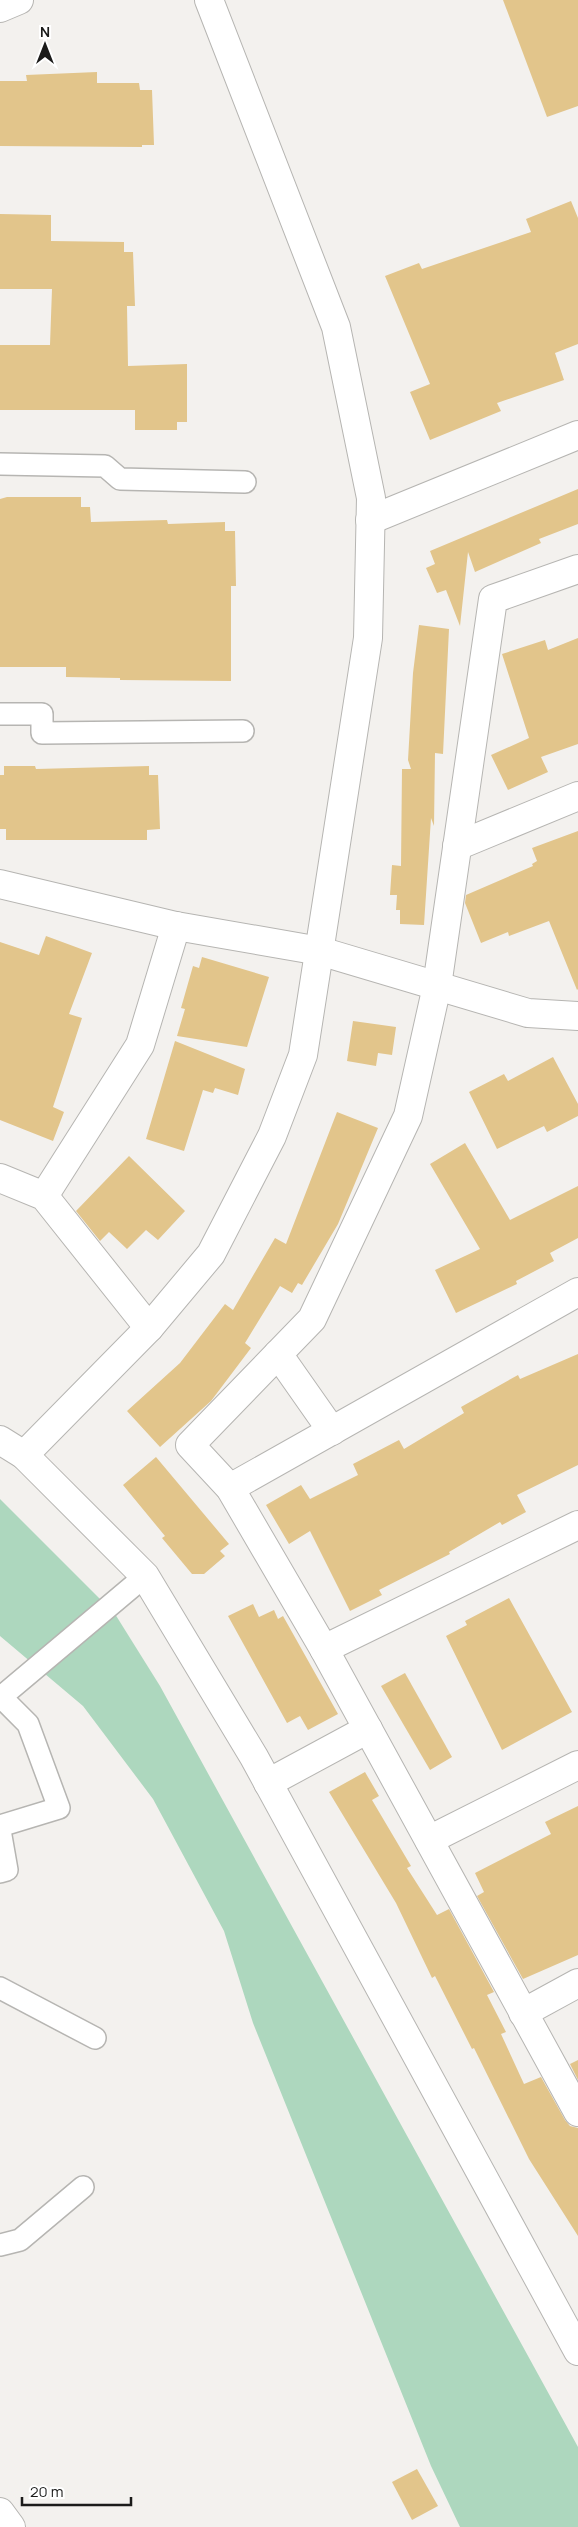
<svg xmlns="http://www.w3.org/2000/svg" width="578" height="2527" viewBox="0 0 578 2527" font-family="Manrope,sans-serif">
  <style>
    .green { fill: #add7be }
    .building { fill: #e2c58b }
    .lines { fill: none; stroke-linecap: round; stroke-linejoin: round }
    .lane-casing { stroke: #b6b5b2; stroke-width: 24 }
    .street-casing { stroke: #b6b5b2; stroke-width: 30 }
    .secondary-casing { stroke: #b6b5b2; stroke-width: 30 }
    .lane { stroke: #fff; stroke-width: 21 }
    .street { stroke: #fff; stroke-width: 28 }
    .secondary { stroke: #fff; stroke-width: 28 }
  </style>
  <rect width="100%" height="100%" fill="#f3f1ee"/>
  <path class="green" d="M 0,1499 L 115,1614 L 160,1686 L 578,2447 L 578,2527 L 460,2527 L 431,2466 L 253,2023 L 224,1931 L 153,1799 L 83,1706 L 0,1636 Z"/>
  <g class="building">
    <path d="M 503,0 L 578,0 L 578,106 L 547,117 Z"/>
    <path d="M 97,72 L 97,83 L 139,83 L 140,90 L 152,90 L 154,145 L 142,145 L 142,147 L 0,146 L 0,81 L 27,81 L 26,75 Z"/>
    <path d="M 571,201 L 578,218 L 578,344 L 555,353 L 564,380 L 497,403 L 501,411 L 430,440 L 410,392 L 430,384 L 385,276 L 419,263 L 422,269 L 531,232 L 526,219 Z"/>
    <path d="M 0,214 L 51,215 L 51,241 L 124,242 L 124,252 L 133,252 L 135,306 L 127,306 L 128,366 L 187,364 L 187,422 L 177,422 L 177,430 L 135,430 L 135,410 L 0,410 L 0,345 L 50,345 L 52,289 L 0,289 Z"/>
    <path d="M 578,489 L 578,524 L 539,539 L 541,543 L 475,572 L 468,552 L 460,626 L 446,590 L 437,593 L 426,568 L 435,564 L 430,551 Z"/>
    <path d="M 7,497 L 81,497 L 81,507 L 90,507 L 91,522 L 167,520 L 168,524 L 225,522 L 225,531 L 235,531 L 236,586 L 231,586 L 231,681 L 120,680 L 120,678 L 66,677 L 66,667 L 0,667 L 0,499 Z"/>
    <path d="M 419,625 L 449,629 L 443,754 L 435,753 L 434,826 L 431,818 L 424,925 L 400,924 L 400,910 L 396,910 L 397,895 L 390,895 L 392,865 L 401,866 L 402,769 L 411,769 L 408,760 L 413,673 Z"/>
    <path d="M 578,638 L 578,744 L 541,757 L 548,772 L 508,790 L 491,755 L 529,738 L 502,654 L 545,640 L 548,650 Z"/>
    <path d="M 4,766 L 35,766 L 36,769 L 149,766 L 149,775 L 158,775 L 160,829 L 147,830 L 147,840 L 6,840 L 6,829 L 0,829 L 0,775 L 4,775 Z"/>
    <path d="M 578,831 L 578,989 L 577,990 L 549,921 L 509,936 L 508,932 L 481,943 L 465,903 L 466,895 L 533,866 L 532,864 L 537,861 L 532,848 Z"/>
    <path d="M 46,936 L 92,953 L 69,1014 L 82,1018 L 53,1107 L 64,1112 L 53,1141 L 0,1120 L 0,942 L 39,955 Z"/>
    <path d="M 202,957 L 269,977 L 247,1047 L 177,1036 L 185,1009 L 181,1008 L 193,966 L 199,968 Z"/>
    <path d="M 353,1021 L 396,1027 L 392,1055 L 378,1053 L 376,1066 L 347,1061 Z"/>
    <path d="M 175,1041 L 245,1069 L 238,1095 L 215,1088 L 213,1093 L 203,1090 L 184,1151 L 146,1139 Z"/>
    <path d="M 553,1057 L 578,1104 L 578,1116 L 547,1132 L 544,1126 L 497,1149 L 469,1092 L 504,1074 L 508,1081 Z"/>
    <path d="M 337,1112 L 378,1128 L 338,1224 L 302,1285 L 298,1283 L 292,1293 L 280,1286 L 245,1343 L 251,1348 L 211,1401 L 160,1447 L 127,1411 L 180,1363 L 225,1304 L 233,1310 L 275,1238 L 286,1244 Z"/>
    <path d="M 465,1143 L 510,1220 L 578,1186 L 578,1238 L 550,1253 L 554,1261 L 516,1281 L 517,1284 L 456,1313 L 435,1270 L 480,1249 L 430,1164 Z"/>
    <path d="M 129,1156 L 185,1211 L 158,1240 L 146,1230 L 127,1249 L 109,1232 L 100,1241 L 76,1211 Z"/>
    <path d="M 578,1354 L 578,1465 L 517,1495 L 526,1512 L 502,1525 L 500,1522 L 449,1552 L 450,1554 L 379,1590 L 382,1595 L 350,1611 L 310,1531 L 289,1544 L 266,1505 L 301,1485 L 310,1499 L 358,1475 L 353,1464 L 399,1440 L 404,1449 L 464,1413 L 461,1407 L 518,1375 L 520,1379 Z"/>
    <path d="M 156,1457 L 229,1544 L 220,1551 L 225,1556 L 204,1574 L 192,1574 L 162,1538 L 165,1536 L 123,1485 Z"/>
    <path d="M 509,1598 L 572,1712 L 502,1750 L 446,1636 L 467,1625 L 465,1621 Z"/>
    <path d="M 253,1604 L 259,1617 L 274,1610 L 278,1619 L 283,1616 L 338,1714 L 308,1730 L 300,1716 L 287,1723 L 228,1616 Z"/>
    <path d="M 405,1673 L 452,1757 L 430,1770 L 381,1686 Z"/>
    <path d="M 365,1772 L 379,1796 L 372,1800 L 411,1866 L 407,1868 L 437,1915 L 449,1909 L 494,1992 L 487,1995 L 506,2032 L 501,2034 L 524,2084 L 541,2077 L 565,2120 L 570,2126 L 578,2128 L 578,2236 L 529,2159 L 474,2048 L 472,2049 L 435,1976 L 432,1978 L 396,1903 L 329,1792 Z"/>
    <path d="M 578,1806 L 578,1955 L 523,1979 L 477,1896 L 484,1892 L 475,1873 L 551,1834 L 545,1822 Z"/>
    <path d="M 578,2060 L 578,2080 L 570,2064 Z"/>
    <path d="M 417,2469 L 438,2506 L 412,2520 L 392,2482 Z"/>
  </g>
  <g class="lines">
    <g class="lane-casing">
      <g id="lane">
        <path d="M 0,464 L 105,466 L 120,479 L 245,482"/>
        <path d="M 0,714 L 42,714 L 42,733 L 243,731"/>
        <path d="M 0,1826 L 59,1808 L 28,1724 L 1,1697 L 145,1576"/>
        <path d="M 0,1830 L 7,1870 L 0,1872"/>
        <path d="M 0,1988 L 95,2038"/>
        <path d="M 0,2245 L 20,2240 L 83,2187"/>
      </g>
    </g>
    <g class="street-casing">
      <g id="street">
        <path d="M 0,8 L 19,0"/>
        <path d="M 370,520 L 578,435"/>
        <path d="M 578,569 L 493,599 L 437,986 L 408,1116 L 312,1319 L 190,1445 L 230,1488 L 324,1649 L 578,2112"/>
        <path d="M 457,846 L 578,796"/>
        <path d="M 0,884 L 176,926 L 320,951 L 528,1013 L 578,1016"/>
        <path d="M 0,1178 L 44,1196 L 149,1328"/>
        <path d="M 44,1196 L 140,1045 L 176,926"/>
        <path d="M 278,1354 L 332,1431"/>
        <path d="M 230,1488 L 578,1292"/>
        <path d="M 324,1649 L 578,1525"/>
        <path d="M 268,1783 L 368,1729"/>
        <path d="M 429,1840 L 578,1765"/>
        <path d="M 523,2013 L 578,1983"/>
      </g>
    </g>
    <g class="secondary-casing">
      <g id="secondary">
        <path d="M 0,1440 L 24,1455 L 145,1576 L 254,1757 L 578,2351"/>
        <path d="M 24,1455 L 149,1328 L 211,1254 L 272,1136 L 303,1055 L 368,638 L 371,498 L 336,327 L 209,0"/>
        <path d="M 0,2512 L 11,2527"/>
      </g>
    </g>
    <use href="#lane" class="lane"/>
    <use href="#street" class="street"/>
    <use href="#secondary" class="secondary"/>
  </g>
  <g transform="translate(45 45)" stroke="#ffffff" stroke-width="4" paint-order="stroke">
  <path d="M0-4L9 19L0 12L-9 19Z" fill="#1b1b1a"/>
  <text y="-8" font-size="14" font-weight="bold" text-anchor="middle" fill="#1b1b1a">N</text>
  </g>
  <path d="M22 2497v8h109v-8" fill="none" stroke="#1b1b1a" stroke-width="2.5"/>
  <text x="30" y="2497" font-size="15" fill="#1b1b1a" stroke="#ffffff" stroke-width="4" paint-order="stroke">20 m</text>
</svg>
